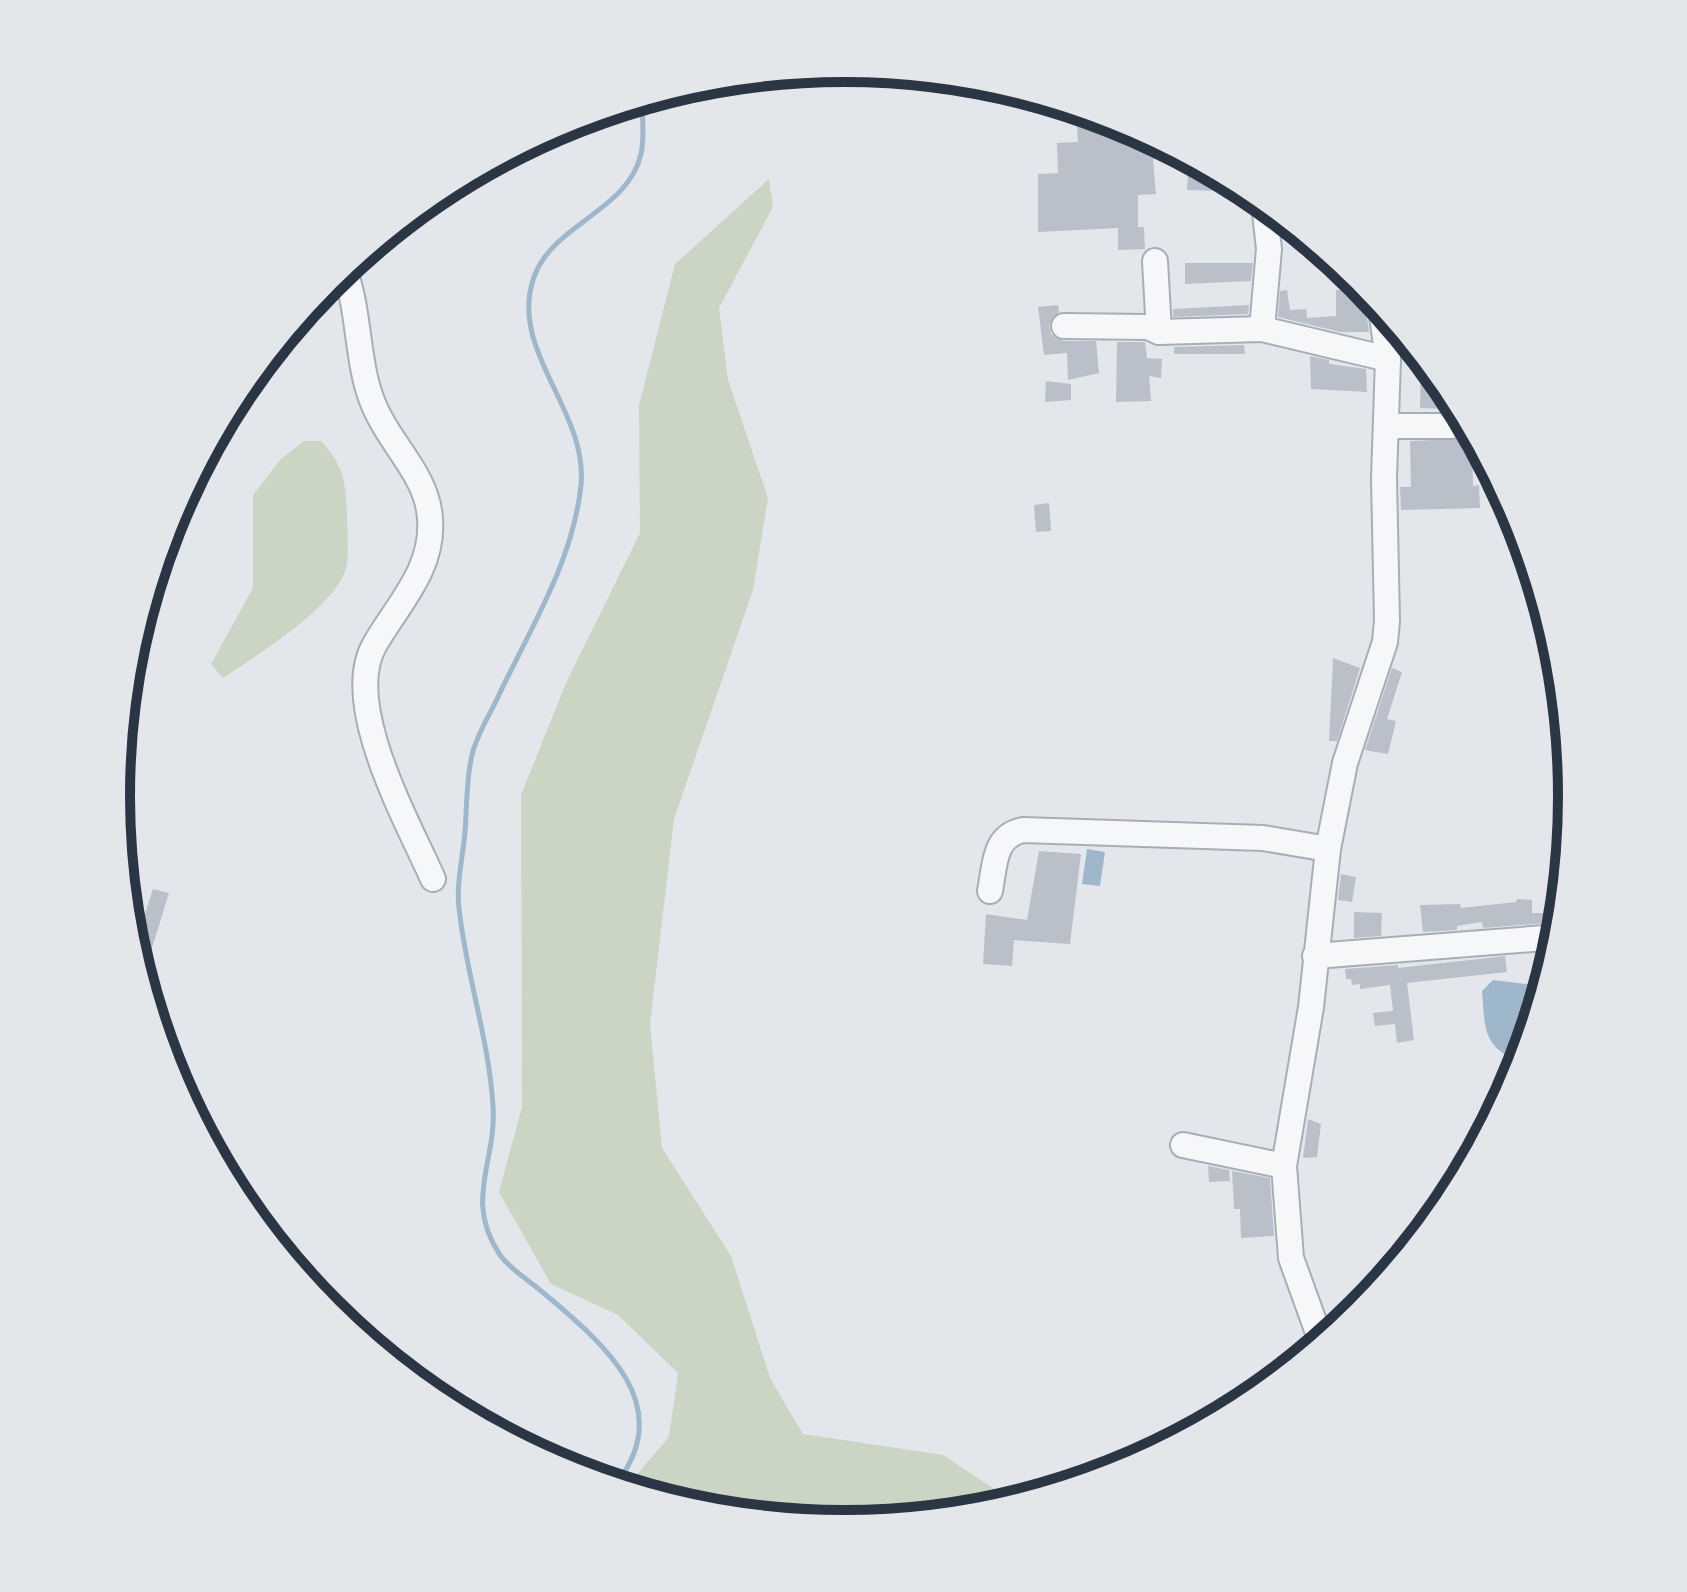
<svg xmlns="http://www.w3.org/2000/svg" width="1687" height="1592" viewBox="0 0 1687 1592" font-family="Signika,sans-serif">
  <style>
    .green { fill: #cad5c4 }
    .water { fill: #9eb7cb }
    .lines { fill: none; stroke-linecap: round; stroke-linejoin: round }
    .stream { stroke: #9eb7cb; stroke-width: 5 }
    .building { fill: #bac0c9 }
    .minor-casing { stroke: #a8aeb6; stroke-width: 28 }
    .minor { stroke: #f6f7f9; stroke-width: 24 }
    .rim { fill: none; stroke: #2a3644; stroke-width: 10 }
  </style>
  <rect width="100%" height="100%" fill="#e3e7eb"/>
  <g class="green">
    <path d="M 769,179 L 773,207 L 719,308 L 728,380 L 768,498 L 753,590 L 674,819 L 650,1024 L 662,1148 L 731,1256 L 770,1378 L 803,1434 L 943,1455 L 1008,1498 L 1010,1503 C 921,1530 795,1525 703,1510 C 678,1506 651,1495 626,1487 L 669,1437 L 678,1373 L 618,1315 L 551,1284 L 499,1192 L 522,1107 L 521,795 L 566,683 L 640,533 L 639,405 L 675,264 Z"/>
    <path d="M 304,441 L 321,441 C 343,464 346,483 347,514 C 347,530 349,547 347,563 C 343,603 255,656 223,678 L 211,664 L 253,588 L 253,495 L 281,459 Z"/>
  </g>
  <g class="water">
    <path d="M 1087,849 L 1105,852 L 1100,886 L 1082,884 Z"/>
    <path d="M 1493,980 L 1543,986 L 1520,1061 C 1482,1048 1485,1027 1482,991 Z"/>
  </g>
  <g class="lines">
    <path class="stream" d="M 616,1484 C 680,1403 599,1340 540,1290 C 528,1280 509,1268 500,1255 C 463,1200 497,1162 493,1106 C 489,1039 466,975 459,908 C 456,884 463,856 465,832 C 467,807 466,779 472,755 C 476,736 489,716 497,699 C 530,629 573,562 581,485 C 588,411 510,352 533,280 C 550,224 628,212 641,154 C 645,137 642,117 642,100"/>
  </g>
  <g class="building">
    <path d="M 1077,124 L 1101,124 L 1101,131 L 1137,132 L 1249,192 L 1187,190 L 1189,160 L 1153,159 L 1156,194 L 1138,195 L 1138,227 L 1144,227 L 1145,249 L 1118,250 L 1118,228 L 1038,232 L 1038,174 L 1058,173 L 1057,143 L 1078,142 Z"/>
    <path d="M 1185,263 L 1253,263 L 1251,281 L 1185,284 Z"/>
    <path d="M 1287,290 L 1290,310 L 1306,309 L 1307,318 L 1336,316 L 1336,290 L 1365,290 L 1372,297 L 1366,310 L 1369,332 L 1340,332 L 1278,317 L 1280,291 Z"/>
    <path d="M 1058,305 L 1059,312 L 1049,325 L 1051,334 L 1063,341 L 1096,341 L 1099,373 L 1068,380 L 1067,353 L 1044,355 L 1038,307 Z"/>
    <path d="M 1249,305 L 1248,314 L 1173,317 L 1173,309 Z"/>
    <path d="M 1117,342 L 1145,342 L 1147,358 L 1162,359 L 1161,378 L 1149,376 L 1151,401 L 1116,402 Z"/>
    <path d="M 1244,345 L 1245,354 L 1174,354 L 1174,347 Z"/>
    <path d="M 1310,356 L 1329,360 L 1329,364 L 1366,369 L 1367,392 L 1311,389 Z"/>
    <path d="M 1421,358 L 1449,392 L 1462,417 L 1445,409 L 1420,408 Z"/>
    <path d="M 1046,381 L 1071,384 L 1071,400 L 1045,402 Z"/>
    <path d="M 1465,422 L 1472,434 L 1473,486 L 1479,485 L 1480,508 L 1401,510 L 1400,487 L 1411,487 L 1410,441 L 1458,439 L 1464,433 Z"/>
    <path d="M 1049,503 L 1051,531 L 1036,532 L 1034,505 Z"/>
    <path d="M 1333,658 L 1360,668 L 1337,741 L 1329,741 Z"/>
    <path d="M 1392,668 L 1402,672 L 1387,719 L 1396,721 L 1388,754 L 1365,750 Z"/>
    <path d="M 1039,851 L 1081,854 L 1070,944 L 1014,940 L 1012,966 L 983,964 L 986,914 L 1027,920 Z"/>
    <path d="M 1341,874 L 1356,877 L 1352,902 L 1338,900 Z"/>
    <path d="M 153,889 L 169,893 L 151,951 L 135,945 Z"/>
    <path d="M 1517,899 L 1532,900 L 1532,913 L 1560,913 L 1559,922 L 1483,928 L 1482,922 L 1457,926 L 1457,930 L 1423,932 L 1420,905 L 1460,904 L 1461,908 L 1516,902 Z"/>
    <path d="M 1354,912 L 1382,913 L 1381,936 L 1354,938 Z"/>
    <path d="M 1505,956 L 1507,972 L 1407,983 L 1414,1040 L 1397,1043 L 1395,1024 L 1375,1026 L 1373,1013 L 1393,1011 L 1390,985 L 1360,989 L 1360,984 L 1352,985 L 1351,979 L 1346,979 L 1345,969 L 1398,965 L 1398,968 Z"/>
    <path d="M 1308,1119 L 1321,1124 L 1317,1157 L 1303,1158 Z"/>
    <path d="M 1208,1166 L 1229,1170 L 1230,1181 L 1209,1182 Z"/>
    <path d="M 1232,1171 L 1270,1178 L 1274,1236 L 1241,1238 L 1240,1209 L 1234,1209 Z"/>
  </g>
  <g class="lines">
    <g class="minor-casing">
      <g id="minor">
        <path d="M 1155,261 L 1159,332"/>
        <path d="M 344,269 C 362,316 355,372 379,416 C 396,450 428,479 430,519 C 434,569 398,604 375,644 C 340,703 408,822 433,879"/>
        <path d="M 1064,326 L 1148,327 L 1159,332 L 1262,329 L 1388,359"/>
        <path d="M 1262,329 L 1269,249 L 1264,204"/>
        <path d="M 1386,426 L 1451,426"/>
        <path d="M 990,891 C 995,866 993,836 1023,830 L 1263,838 L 1328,849"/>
        <path d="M 1315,956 L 1558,937"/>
        <path d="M 1183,1145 L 1284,1166"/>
        <path d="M 1321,1341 L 1291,1258 L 1284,1166 L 1311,1007 L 1328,849 L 1345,763 L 1385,642 L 1387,621 L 1384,478 L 1388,359 L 1381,309"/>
      </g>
    </g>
    <use href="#minor" class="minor"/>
  </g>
  <path d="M0 0H1687V1592H0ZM130 796a714 714 0 1 1 1428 0a714 714 0 1 1-1428 0Z" fill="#e3e7ea" fill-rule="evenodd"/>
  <path class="rim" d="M130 796a714 714 0 1 1 1428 0a714 714 0 1 1-1428 0Z"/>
</svg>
